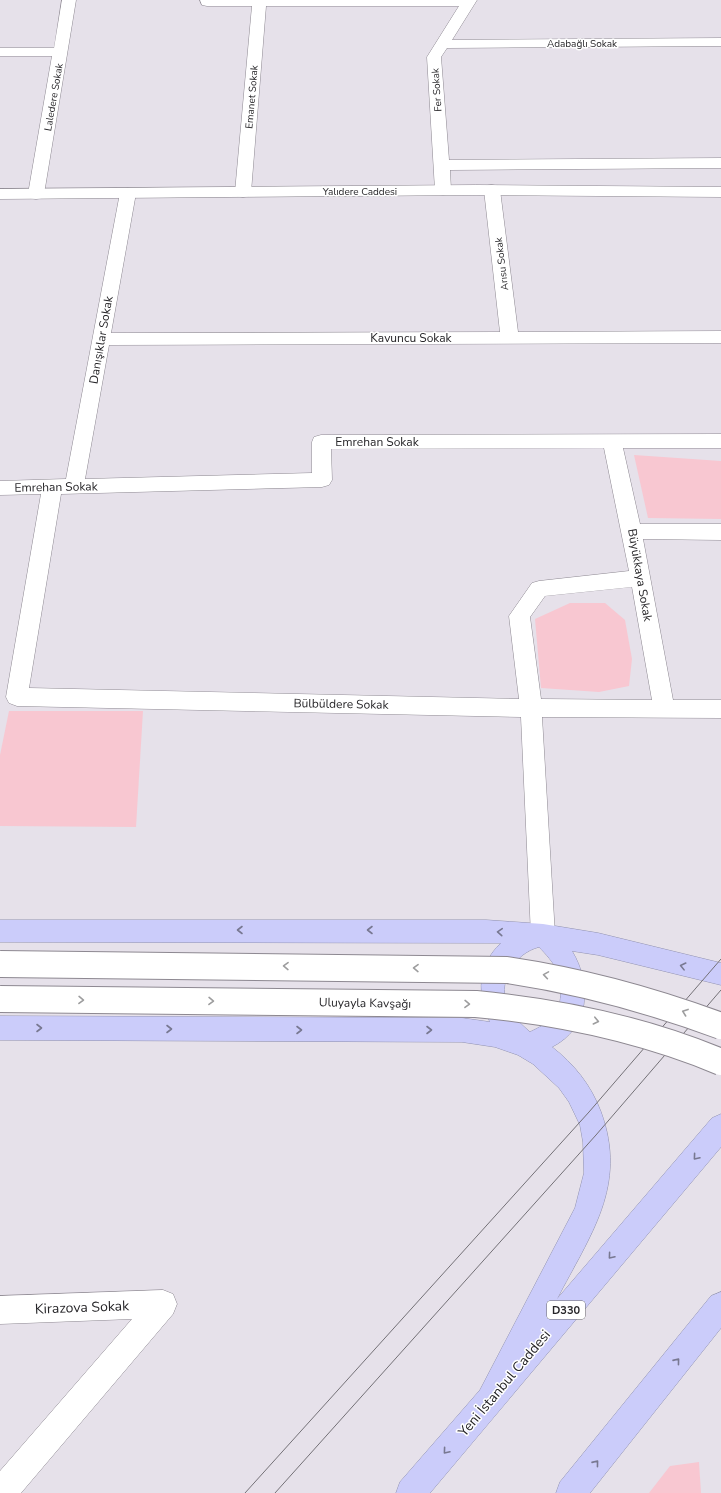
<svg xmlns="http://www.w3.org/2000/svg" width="721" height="1493" viewBox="0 0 721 1493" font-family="'Nunito Sans',sans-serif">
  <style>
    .green { fill: #f8c7d1 }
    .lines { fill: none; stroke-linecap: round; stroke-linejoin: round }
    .street-casing { stroke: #8d8891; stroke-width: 1 }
    .secondary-casing { stroke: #8d8891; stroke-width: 1 }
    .highway-casing { stroke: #9192b0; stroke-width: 1 }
    .street { fill: #fff; fill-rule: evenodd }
    .secondary { fill: #fff; fill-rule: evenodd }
    .highway { fill: #cbccfa; fill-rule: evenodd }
    .tram { stroke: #747177; stroke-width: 1 }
    .secondary-bridge-casing { stroke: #8d8891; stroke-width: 28; stroke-linecap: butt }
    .secondary-bridge { stroke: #fff; stroke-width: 26 }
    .oneway { stroke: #787891 }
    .oneway2 { stroke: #9d9d9e }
    .labels { text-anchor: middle; stroke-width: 3; stroke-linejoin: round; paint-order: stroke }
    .far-street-label { font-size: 10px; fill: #262528; stroke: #fff }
    .shield { fill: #fff; stroke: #676668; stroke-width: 1 }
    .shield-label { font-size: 11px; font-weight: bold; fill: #262528 }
    .street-label { font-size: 12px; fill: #262528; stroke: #fff }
    .near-street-label { font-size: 14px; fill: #262528; stroke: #fff }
  </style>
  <rect width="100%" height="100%" fill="#e6e1ea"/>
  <g class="green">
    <path d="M 634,455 L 721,461 L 721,519 L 648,518 Z"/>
    <path d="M 570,603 L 605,603 L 625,620 L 632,659 L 629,686 L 599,692 L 541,688 L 535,619 Z"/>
    <path d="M 9,711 L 143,711 L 136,827 L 0,826 L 0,755 Z"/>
    <path d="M 699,1462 L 701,1493 L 649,1493 L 670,1466 Z"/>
  </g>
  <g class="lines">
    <g class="street-casing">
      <g id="street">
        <path d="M 62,0 L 76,0 L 44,194 L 42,198 L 36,199 L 30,198 L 28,194 L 52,56 L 0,56 L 0,48 L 54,48 Z"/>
        <path d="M 200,0 L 477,0 L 452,40 L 721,38 L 721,46 L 447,48 L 441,57 L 449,160 L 721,158 L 721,168 L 450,170 L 451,190 L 449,194 L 443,195 L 437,194 L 435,190 L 427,57 L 459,6 L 266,6 L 251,192 L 249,196 L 243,197 L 237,196 L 235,192 L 252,6 L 207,6 L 202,5 Z"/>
        <path d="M 492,185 L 498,186 L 500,190 L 518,332 L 721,331 L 721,343 L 109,345 L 85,479 L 312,473 L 312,442 L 314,437 L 321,435 L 721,434 L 721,448 L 623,448 L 640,524 L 721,524 L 721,540 L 643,539 L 673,700 L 721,700 L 721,718 L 542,717 L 555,935 L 551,943 L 543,946 L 535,943 L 531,935 L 521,717 L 17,706 L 9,703 L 6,697 L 41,494 L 0,495 L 0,481 L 66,479 L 120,193 L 122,189 L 128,188 L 134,189 L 136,193 L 111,333 L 500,332 L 484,190 L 486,186 ZM 604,448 L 629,571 L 539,581 L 532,583 L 509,616 L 519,699 L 29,688 L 61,494 L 322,487 L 329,485 L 332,480 L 331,449 ZM 632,587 L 652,700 L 541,699 L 530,617 L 545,596 Z"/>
        <path d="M 163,1290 L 173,1294 L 177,1304 L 173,1314 L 21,1493 L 0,1493 L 0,1471 L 132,1319 L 0,1324 L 0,1296 Z"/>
      </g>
    </g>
    <g class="secondary-casing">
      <path id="secondary" d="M 476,185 L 721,187 L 721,197 L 476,195 L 0,199 L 0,189 Z"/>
    </g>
    <g class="highway-casing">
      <g id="highway">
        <path d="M 0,920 L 486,920 L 543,924 L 598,933 L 721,963 L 721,985 L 598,955 L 572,951 C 592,984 590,1028 552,1047 C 574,1064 591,1085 601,1112 C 628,1186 590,1235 557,1299 L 712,1118 L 721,1114 L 721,1147 L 430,1493 L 396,1493 L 400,1482 L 480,1390 L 575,1208 L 584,1173 L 583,1142 L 580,1125 L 569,1102 L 559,1088 L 533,1064 L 518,1055 L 495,1047 L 462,1042 L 0,1040 L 0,1016 L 462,1018 L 490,1022 C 477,994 477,966 501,943 L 0,942 ZM 539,947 C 546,954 554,963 558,972 C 562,984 563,1007 553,1017 C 547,1024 538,1028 530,1032 C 522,1025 514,1018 509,1009 C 495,984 514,953 539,947 Z"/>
        <path d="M 721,1292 L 721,1328 L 590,1493 L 556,1493 L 560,1482 L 711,1296 Z"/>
      </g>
    </g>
    <use href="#street" class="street"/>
    <use href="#secondary" class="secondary"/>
    <use href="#highway" class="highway"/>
    <g class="tram">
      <path d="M 245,1493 L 589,1112 L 721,959"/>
      <path d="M 275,1493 L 596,1135 L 721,990"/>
    </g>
    <g class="secondary-bridge-casing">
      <g id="secondary-bridge">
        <path d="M 0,964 L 507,970 C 581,981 651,1000 721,1026"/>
        <path d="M 0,999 L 476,1004 C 561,1012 642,1029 721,1062"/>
      </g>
    </g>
    <use href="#secondary-bridge" class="secondary-bridge"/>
  </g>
  <defs><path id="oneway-chevron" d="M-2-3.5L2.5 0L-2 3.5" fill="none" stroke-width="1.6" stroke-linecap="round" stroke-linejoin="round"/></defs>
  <g class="oneway">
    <use href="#oneway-chevron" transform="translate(240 930) rotate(180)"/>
    <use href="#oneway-chevron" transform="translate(370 930) rotate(180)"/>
    <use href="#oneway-chevron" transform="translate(500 932) rotate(-176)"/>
    <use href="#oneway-chevron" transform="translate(683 966) rotate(-166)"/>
    <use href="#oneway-chevron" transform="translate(39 1028)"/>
    <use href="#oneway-chevron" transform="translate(169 1029)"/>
    <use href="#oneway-chevron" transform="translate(299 1030)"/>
    <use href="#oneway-chevron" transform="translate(429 1030)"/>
    <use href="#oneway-chevron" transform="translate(696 1157) rotate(130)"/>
    <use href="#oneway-chevron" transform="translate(611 1256) rotate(130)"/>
    <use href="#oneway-chevron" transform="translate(677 1361) rotate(-51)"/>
    <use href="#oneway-chevron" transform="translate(446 1451) rotate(130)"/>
    <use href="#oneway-chevron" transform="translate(596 1463) rotate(-51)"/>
  </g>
  <g class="oneway2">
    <use href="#oneway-chevron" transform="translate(286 966) rotate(-179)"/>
    <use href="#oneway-chevron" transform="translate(416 968) rotate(-179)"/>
    <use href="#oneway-chevron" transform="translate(546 975) rotate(-171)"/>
    <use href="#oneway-chevron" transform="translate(81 1000) rotate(1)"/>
    <use href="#oneway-chevron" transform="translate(211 1001) rotate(1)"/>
    <use href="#oneway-chevron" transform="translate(467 1004) rotate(1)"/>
    <use href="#oneway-chevron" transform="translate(685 1012) rotate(-160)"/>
    <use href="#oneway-chevron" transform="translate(596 1021) rotate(13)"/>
  </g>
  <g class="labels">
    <g class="far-street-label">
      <text x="582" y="47">Adabağlı Sokak</text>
      <text transform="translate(436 90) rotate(-94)" y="4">Fer Sokak</text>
      <text transform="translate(53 97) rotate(-80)" y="4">Laledere Sokak</text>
      <text transform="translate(251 97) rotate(-85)" y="4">Emanet Sokak</text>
      <text x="360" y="195">Yalıdere Caddesi</text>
      <text transform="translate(501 264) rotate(-97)" y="4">Arısu Sokak</text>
    </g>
    <rect class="shield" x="547" y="1301" width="38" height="18" rx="3"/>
    <g class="shield-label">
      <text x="566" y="1314">D330</text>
    </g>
    <g class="street-label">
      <text x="411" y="342">Kavuncu Sokak</text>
      <text transform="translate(101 340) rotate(-80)" y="4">Danışıklar Sokak</text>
      <text x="377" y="446">Emrehan Sokak</text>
      <text transform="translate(56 487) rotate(-1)" y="4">Emrehan Sokak</text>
      <text transform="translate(640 575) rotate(80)" y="4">Büyükkaya Sokak</text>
      <text transform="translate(341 704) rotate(1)" y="4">Bülbüldere Sokak</text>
      <text transform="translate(365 1003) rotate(1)" y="4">Uluyayla Kavşağı</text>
    </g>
    <g class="near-street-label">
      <text transform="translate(82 1307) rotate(-2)" y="5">Kirazova Sokak</text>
      <text transform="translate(504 1383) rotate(-50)" y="5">Yeni İstanbul Caddesi</text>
    </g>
  </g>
</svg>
